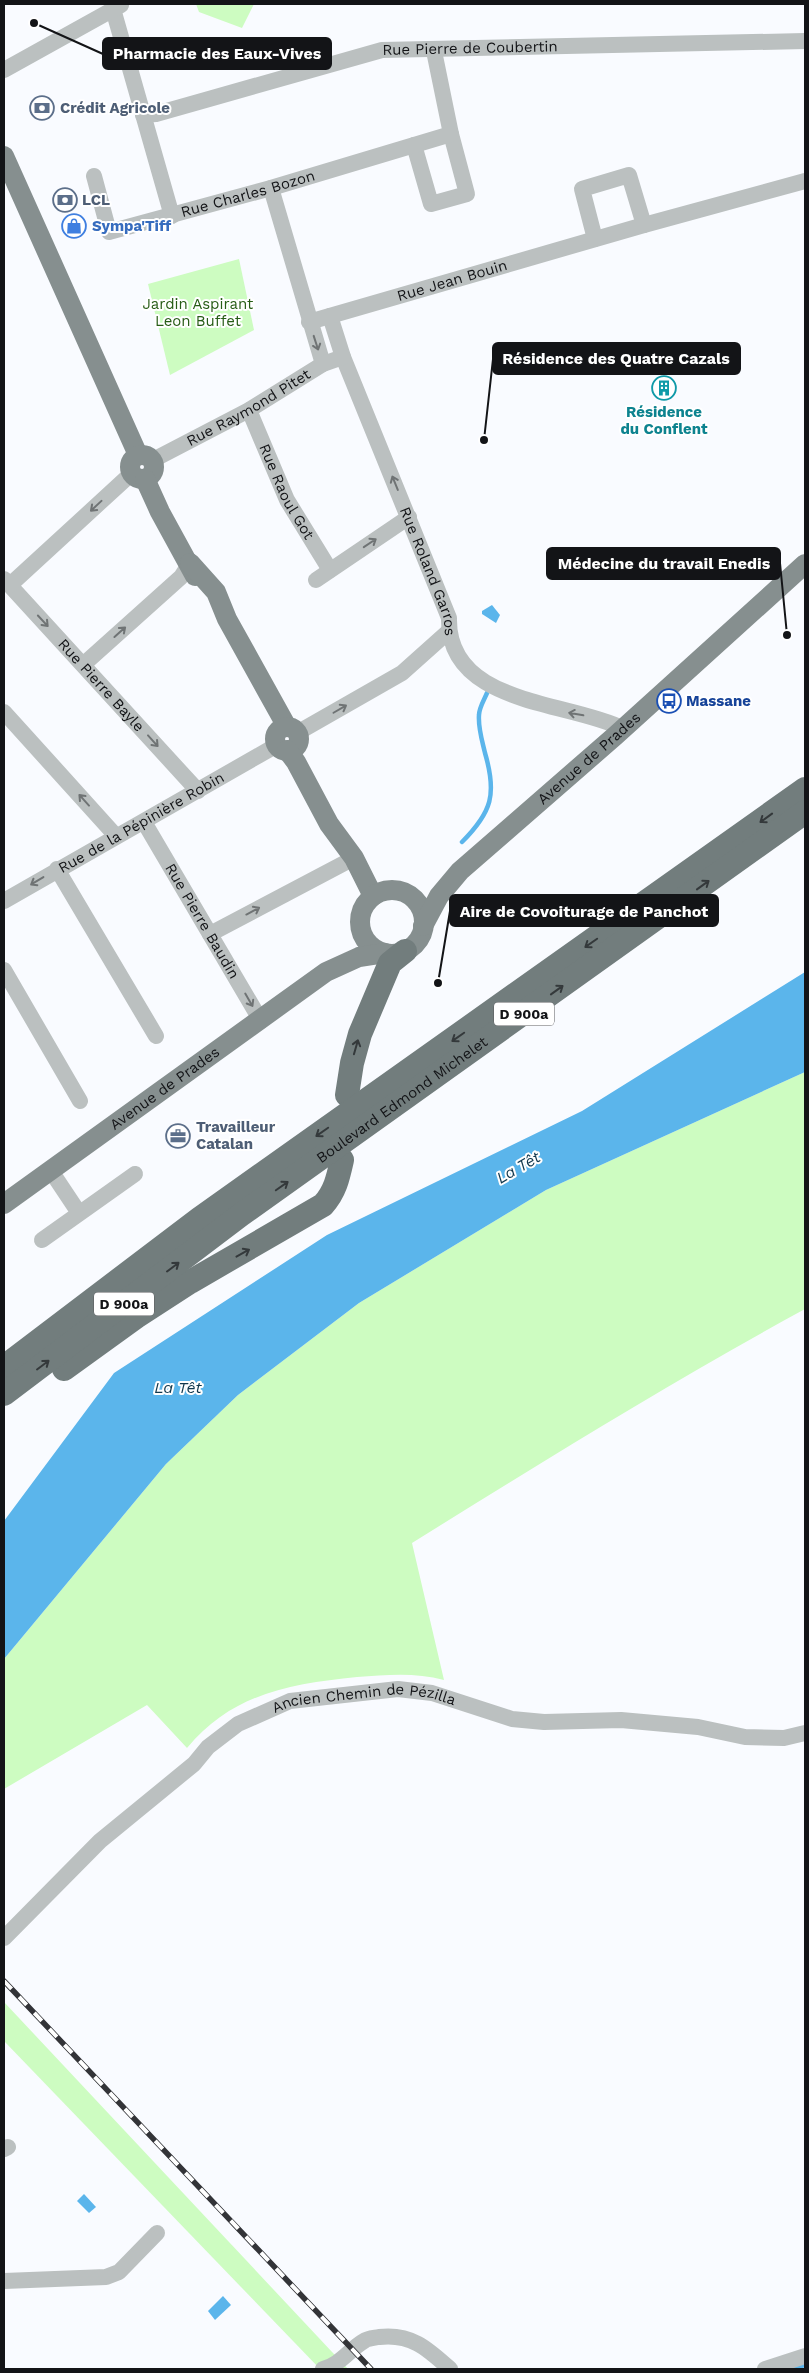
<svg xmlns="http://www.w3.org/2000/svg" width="809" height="2373" viewBox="0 0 809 2373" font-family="'Work Sans',sans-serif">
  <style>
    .green { fill: #cdfcc1 }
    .water { fill: #5bb5eb }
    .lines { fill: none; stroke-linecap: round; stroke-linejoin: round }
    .stream { stroke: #5bb5eb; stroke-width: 4.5 }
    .minor { stroke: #bbc0c0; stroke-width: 16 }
    .major { stroke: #868f8f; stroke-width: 20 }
    .highway { stroke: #727d7d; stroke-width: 24 }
    .rail-casing { stroke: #333438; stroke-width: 5.5 }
    .rail { stroke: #fff; stroke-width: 4; stroke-dasharray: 11; stroke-linecap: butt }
    .oneway { stroke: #6f7374 }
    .oneway2 { stroke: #34393b }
    .labels { text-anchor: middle; stroke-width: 4; stroke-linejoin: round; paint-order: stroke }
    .shield { fill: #fff; stroke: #5a5a5d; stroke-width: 1 }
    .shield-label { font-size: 14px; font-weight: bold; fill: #131417 }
    .street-label { font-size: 15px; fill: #131417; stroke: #fff }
    .service-label { font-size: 15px; font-weight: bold; fill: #4e5e75; stroke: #fff; text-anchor: start }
    .shop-label { font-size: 15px; font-weight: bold; fill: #366cbe; stroke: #fff; text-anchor: start }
    .park-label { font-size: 15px; fill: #265c15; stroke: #fff }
    .culture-label { font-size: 15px; font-weight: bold; fill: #0d838f; stroke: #fff }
    .transit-label { font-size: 15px; font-weight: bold; fill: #164399; stroke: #fff; text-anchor: start }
    .water-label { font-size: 16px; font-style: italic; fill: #10374d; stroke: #fff }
    .leader { fill: none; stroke: #131417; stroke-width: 2 }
    .callout-dot { fill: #131417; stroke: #fff; stroke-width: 2 }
    .callout { fill: #131417; stroke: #131417; stroke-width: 2 }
    .callout-label { font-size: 16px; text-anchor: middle; font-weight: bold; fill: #fff }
  </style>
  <rect width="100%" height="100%" fill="#f9fbff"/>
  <g class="green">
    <path d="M 196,4 L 254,4 L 242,28 L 199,12 Z"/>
    <path d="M 239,259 L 254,330 L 170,375 L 148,284 Z"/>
    <path d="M 805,1072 L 805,1309 C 671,1382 542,1462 412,1543 L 444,1680 C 415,1672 386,1675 357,1677 C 290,1684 233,1693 187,1748 L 147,1705 L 4,1789 L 4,1659 L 166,1464 L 238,1395 L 359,1303 L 546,1190 Z"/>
    <path d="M 4,2002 L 348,2369 L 320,2369 L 4,2041 Z"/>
  </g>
  <g class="water">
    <path d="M 492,605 L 500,615 L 496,623 L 482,614 L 482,611 Z"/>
    <path d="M 805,972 L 805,1072 L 546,1190 L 359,1303 L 238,1395 L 166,1464 L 4,1659 L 4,1521 L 114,1373 L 327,1235 L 582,1111 Z"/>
    <path d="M 84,2194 L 96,2207 L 89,2213 L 77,2201 Z"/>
    <path d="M 223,2296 L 231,2305 L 215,2320 L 208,2311 Z"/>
  </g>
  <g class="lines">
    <g class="stream">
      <path d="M 462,842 C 492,812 497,794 485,753 C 482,740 478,728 479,715 C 479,708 484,700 487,693"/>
      <path d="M 794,2369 L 805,2365"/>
    </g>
    <g class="minor">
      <path d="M 113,9 L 172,216"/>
      <path d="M 4,70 L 121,5"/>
      <path id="s1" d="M 143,115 L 156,114 L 209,99 L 382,50 L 805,41"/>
      <path d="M 414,145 L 431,204 L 467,194 L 451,134 L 434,51"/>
      <path id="s2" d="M 94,176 L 109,232 L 271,188 L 451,134"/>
      <path d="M 271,188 L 323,364"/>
      <path d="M 595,239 L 582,189 L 629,175 L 644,225"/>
      <path id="s3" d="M 330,316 L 343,357 L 449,618 C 447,705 567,701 622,728"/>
      <path id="s4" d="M 309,322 L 644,225 L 805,181"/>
      <path id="s5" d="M 249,410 L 287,500 L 330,570"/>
      <path id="s6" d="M 153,460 L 249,410 L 323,364 L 343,357"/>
      <path id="s7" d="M 4,579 L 198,791"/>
      <path d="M 316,580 L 409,517"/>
      <path d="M 10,585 L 132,473"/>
      <path d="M 84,664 L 181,577 L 190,563"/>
      <path d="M 4,712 L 116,836"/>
      <path d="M 297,733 L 402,673 L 449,631"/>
      <path id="s8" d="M 144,822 L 261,1021"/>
      <path d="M 57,869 L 156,1036"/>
      <path id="s9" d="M 4,901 L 277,745"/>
      <path d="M 210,934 L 354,858"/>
      <path d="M 4,970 L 80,1101"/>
      <path d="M 51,1171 L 79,1213"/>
      <path d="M 42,1240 L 135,1174"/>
      <path id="s10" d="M 4,1938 L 100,1841 L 194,1764 L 208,1747 L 238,1724 L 290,1701 L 398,1689 L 432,1693 L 512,1719 L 544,1722 L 621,1720 L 698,1727 L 745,1737 L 784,1738 L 805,1733"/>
      <path d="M 4,2149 L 8,2147"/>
      <path d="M 4,2281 L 106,2277 L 119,2272 L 157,2233"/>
      <path d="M 323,2369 C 340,2365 350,2349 364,2341 C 368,2338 374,2338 379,2337 C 411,2333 428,2349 450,2369"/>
      <path d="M 765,2369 L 805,2356"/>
    </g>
    <g class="major">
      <path d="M 4,156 L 138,455"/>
      <circle cx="142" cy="467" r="12"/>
      <path d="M 145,479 L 160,512 L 195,576"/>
      <path d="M 190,563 L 216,592 L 227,619 L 287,727"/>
      <circle cx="287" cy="739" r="12"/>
      <path d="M 287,750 L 296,762 L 329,824 L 354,858 L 373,896"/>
      <circle cx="392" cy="922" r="32"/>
      <path id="s11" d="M 423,926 L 439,896 L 460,871 L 615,736 L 805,564"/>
      <path id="s12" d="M 4,1204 L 326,972 L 359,957 L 385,953"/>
    </g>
    <g class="highway">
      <path d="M 347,1095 L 352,1063 L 360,1034 L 390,963 L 405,951"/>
      <path d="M 4,1367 L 199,1219 L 805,789"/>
      <path d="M 64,1369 L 136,1317 L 190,1282 L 323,1205 C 335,1192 338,1178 342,1160"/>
      <path id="s13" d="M 4,1394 L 242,1214 L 805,812"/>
    </g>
    <g class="rail-casing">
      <path id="rail" d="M 4,1981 L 371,2369"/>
    </g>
    <use href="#rail" class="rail"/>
  </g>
  <defs><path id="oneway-shaft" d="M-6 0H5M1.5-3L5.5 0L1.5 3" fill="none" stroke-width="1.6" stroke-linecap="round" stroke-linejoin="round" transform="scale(1.25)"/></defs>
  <g class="oneway">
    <use href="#oneway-shaft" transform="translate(316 343) rotate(72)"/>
    <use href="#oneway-shaft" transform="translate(395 483) rotate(-112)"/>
    <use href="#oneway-shaft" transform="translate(96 506) rotate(137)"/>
    <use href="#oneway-shaft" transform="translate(370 543) rotate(-34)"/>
    <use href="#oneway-shaft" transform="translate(43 621) rotate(47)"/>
    <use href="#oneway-shaft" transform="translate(120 632) rotate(-42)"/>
    <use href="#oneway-shaft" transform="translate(340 709) rotate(-30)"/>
    <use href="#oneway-shaft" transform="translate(576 714) rotate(-170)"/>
    <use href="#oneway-shaft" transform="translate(153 741) rotate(48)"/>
    <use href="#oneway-shaft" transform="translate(84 800) rotate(-132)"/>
    <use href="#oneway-shaft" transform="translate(37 881) rotate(149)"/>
    <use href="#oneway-shaft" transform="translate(253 911) rotate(-28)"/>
    <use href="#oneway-shaft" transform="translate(249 1000) rotate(60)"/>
  </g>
  <g class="oneway2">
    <use href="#oneway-shaft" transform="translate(766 818) rotate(144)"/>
    <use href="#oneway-shaft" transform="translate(703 885) rotate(-36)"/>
    <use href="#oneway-shaft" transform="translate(591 943) rotate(145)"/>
    <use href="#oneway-shaft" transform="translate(557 990) rotate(-36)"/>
    <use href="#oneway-shaft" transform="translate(458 1037) rotate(145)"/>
    <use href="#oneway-shaft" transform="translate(356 1047) rotate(-74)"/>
    <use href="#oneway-shaft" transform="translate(322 1132) rotate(145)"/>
    <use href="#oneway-shaft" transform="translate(282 1186) rotate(-35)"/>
    <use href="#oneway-shaft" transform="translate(243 1253) rotate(-29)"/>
    <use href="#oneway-shaft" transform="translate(173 1267) rotate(-37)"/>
    <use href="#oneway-shaft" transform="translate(43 1365) rotate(-37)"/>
  </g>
  <defs>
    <g id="bank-ring" transform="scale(1.25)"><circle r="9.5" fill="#fff" stroke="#5c6f8a" stroke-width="1.5"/><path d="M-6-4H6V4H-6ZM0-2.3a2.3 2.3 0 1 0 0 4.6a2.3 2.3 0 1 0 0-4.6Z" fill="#5c6f8a"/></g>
    <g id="shop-ring" transform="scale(1.25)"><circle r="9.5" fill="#fff" stroke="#3f7fe0" stroke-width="1.5"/><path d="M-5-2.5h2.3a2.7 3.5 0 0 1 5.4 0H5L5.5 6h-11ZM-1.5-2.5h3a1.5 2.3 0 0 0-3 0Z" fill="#3f7fe0"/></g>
    <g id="building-ring" transform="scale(1.25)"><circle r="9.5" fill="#fff" stroke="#0f9aa8" stroke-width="1.5"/><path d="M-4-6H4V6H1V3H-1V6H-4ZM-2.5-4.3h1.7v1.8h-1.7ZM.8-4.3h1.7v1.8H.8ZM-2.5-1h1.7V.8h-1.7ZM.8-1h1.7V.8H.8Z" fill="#0f9aa8"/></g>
    <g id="bus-ring" transform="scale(1.25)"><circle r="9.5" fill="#fff" stroke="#1a4fb4" stroke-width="1.5"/><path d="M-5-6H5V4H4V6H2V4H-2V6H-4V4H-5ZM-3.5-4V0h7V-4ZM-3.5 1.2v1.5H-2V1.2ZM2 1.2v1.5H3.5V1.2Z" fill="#1a4fb4"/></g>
    <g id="office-ring" transform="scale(1.25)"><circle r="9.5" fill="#fff" stroke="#5c6f8a" stroke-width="1.5"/><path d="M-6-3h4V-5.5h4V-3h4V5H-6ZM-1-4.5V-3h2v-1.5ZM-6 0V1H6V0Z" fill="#5c6f8a"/></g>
  </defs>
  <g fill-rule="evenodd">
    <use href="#bank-ring" x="42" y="108"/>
    <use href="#bank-ring" x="65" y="200"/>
    <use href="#shop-ring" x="74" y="226"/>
    <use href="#building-ring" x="664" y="388"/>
    <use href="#bus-ring" x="669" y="701"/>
    <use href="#office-ring" x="178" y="1136"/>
  </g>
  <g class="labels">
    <g class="shield">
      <rect x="494" y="1002.5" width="60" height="23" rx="4"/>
      <rect x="94" y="1292.5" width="60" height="23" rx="4"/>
    </g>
    <g class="shield-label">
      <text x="524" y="1019">D 900a</text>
      <text x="124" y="1309">D 900a</text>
    </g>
    <g class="street-label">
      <text dy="5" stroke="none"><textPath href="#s1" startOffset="336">Rue Pierre de Coubertin</textPath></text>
      <text dy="5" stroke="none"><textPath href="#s2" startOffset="202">Rue Charles Bozon</textPath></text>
      <text dy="5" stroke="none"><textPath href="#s4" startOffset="149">Rue Jean Bouin</textPath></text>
      <text dy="5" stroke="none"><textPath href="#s6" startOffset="109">Rue Raymond Pitet</textPath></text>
      <text dy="5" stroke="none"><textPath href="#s5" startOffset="90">Rue Raoul Got</textPath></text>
      <text dy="5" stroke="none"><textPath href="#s3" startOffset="274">Rue Roland Garros</textPath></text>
      <text dy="5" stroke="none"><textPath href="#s7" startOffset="144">Rue Pierre Bayle</textPath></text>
      <text dy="5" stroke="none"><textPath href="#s11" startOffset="238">Avenue de Prades</textPath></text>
      <text dy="5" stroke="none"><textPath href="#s9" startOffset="158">Rue de la Pépinière Robin</textPath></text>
      <text dy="5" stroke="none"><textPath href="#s8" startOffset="115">Rue Pierre Baudin</textPath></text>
      <text dy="5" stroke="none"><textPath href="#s12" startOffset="198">Avenue de Prades</textPath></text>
      <text dy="5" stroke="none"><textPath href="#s13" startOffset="495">Boulevard Edmond Michelet</textPath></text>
      <text dy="5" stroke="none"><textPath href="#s10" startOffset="449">Ancien Chemin de Pézilla</textPath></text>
    </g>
    <g class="service-label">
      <text x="60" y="113">Crédit Agricole</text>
      <text x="82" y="205">LCL</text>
      <text x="196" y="1132">Travailleur<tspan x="196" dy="17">Catalan</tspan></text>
    </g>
    <g class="shop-label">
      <text x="92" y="231">Sympa'Tiff</text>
    </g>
    <g class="park-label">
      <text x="198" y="309">Jardin Aspirant<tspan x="198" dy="17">Leon Buffet</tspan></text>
    </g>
    <g class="culture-label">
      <text x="664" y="417">Résidence<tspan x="664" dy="17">du Conflent</tspan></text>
    </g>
    <g class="transit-label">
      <text x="686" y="706">Massane</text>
    </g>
    <g class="water-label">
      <text transform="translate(518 1167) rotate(-30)" y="6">La Têt</text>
      <text x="178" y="1393">La Têt</text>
    </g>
  </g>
  <path class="leader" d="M34 23L103 54M484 440L493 359M787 635L780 563M438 983L450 911"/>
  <g class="callout-dot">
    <circle cx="34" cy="23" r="5"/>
    <circle cx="484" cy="440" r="5"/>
    <circle cx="787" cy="635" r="5"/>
    <circle cx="438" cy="983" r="5"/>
  </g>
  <g class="callout">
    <rect x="103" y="38" width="228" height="31" rx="5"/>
    <rect x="493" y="343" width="247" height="31" rx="5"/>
    <rect x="547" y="548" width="233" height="31" rx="5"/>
    <rect x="450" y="895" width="268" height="31" rx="5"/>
  </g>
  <g class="callout-label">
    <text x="217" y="59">Pharmacie des Eaux-Vives</text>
    <text x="616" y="364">Résidence des Quatre Cazals</text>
    <text x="664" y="569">Médecine du travail Enedis</text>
    <text x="584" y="917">Aire de Covoiturage de Panchot</text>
  </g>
  <rect width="809" height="2373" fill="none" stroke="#131417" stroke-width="10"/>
</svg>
